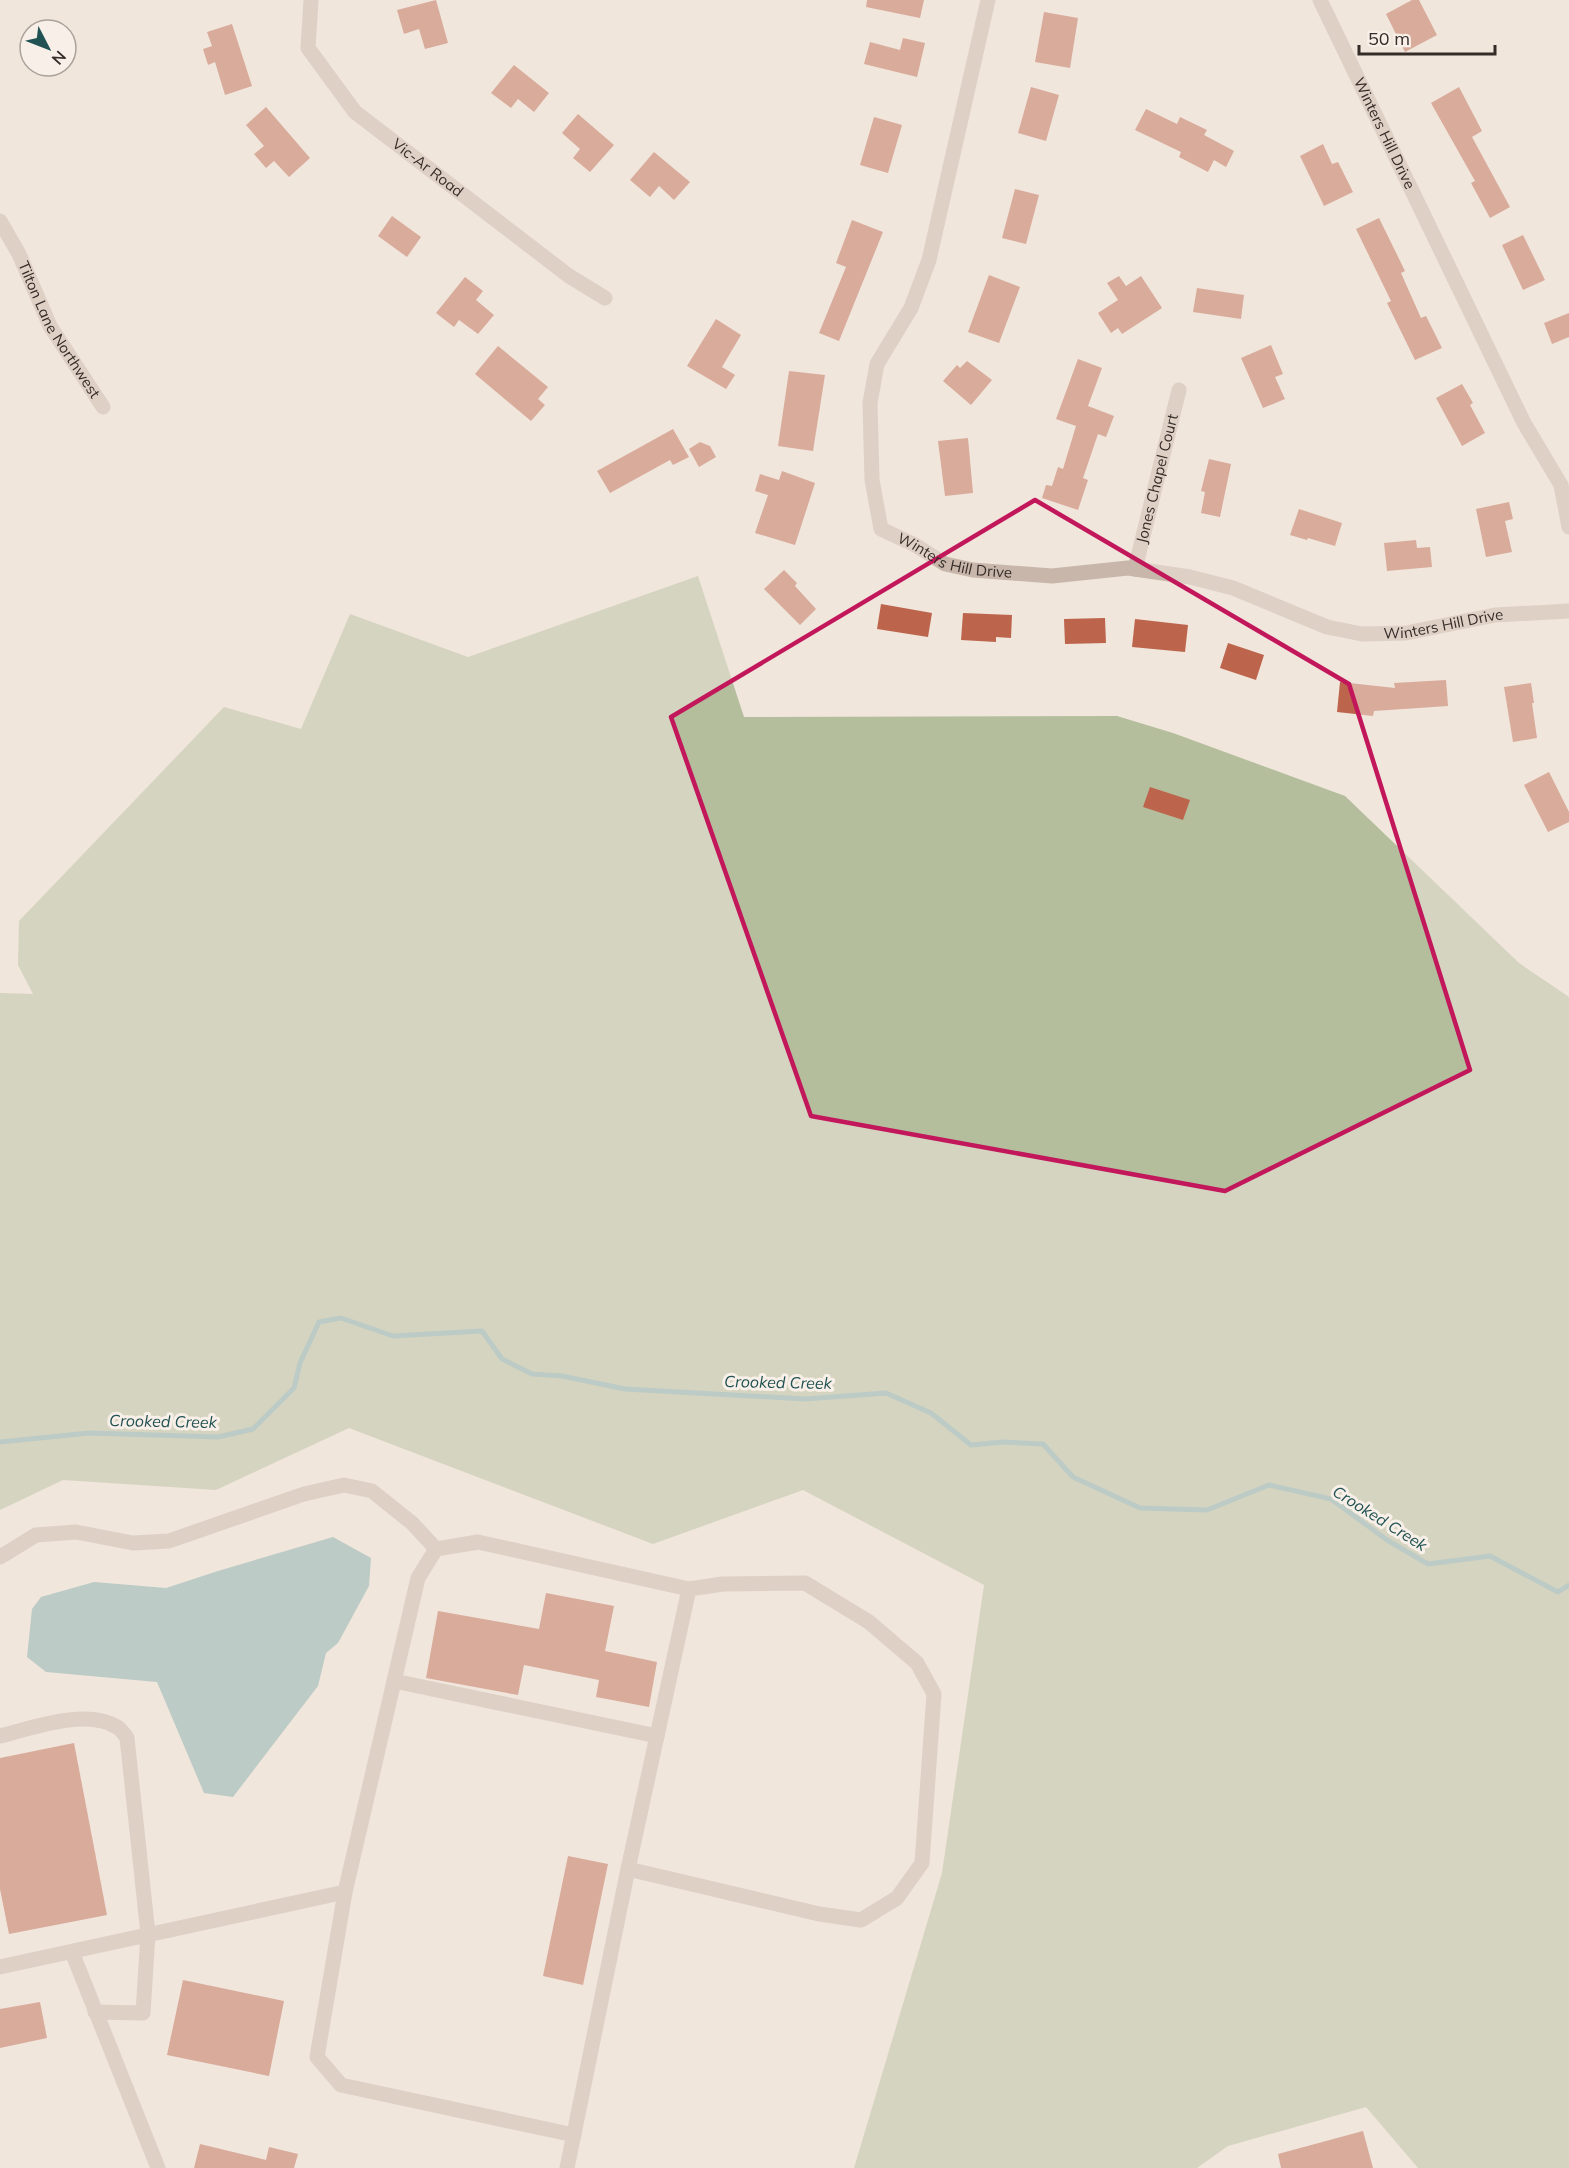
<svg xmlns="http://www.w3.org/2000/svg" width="1569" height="2168" viewBox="0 0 1569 2168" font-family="Mulish,sans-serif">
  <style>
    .green { fill: #b4be9d }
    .water { fill: #7dabab }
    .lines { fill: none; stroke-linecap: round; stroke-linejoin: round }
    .stream { stroke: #7dabab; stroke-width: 5 }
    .building { fill: #bd644d }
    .minor { stroke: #c7b6a9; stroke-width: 15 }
    .marked { fill: none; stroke: #c2185b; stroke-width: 4.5; stroke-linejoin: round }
    .labels { text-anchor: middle; stroke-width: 6; stroke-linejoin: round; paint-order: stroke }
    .street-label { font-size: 15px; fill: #352c28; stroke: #f8f0e8 }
    .water-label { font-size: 16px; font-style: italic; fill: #215253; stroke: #f8f0e8 }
  </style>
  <rect width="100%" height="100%" fill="#f0e6dc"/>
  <path class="green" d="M 698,576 L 744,717 L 1117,716 L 1173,733 L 1345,796 L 1519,963 L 1569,997 L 1569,2168 L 1418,2168 L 1366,2107 L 1228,2146 L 1197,2168 L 854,2168 L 942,1873 L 984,1585 L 803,1490 L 653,1544 L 349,1428 L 216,1490 L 63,1480 L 0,1510 L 0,993 L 33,994 L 18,965 L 19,921 L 224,707 L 301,729 L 350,614 L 468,657 Z"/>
  <path class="water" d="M 333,1537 L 371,1558 L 369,1586 L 338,1643 L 326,1653 L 318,1686 L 233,1797 L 204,1793 L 157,1682 L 46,1672 L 27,1657 L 32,1609 L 41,1597 L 94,1582 L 166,1588 L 218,1571 Z"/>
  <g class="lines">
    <path class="stream" d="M 0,1442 L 89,1433 L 218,1437 L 253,1429 L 294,1388 L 300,1363 L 319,1322 L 341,1318 L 393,1336 L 482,1331 L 502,1359 L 532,1374 L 562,1376 L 625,1389 L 805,1399 L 886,1393 L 931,1413 L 971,1445 L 1003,1442 L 1043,1444 L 1073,1477 L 1140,1508 L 1207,1510 L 1269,1485 L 1331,1499 L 1387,1540 L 1428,1564 L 1490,1556 L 1558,1592 L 1569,1585"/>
  </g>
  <g class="building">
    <path d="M 436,0 L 448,43 L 425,49 L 419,29 L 404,34 L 397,10 Z"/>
    <path d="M 867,0 L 924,0 L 920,18 L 866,7 Z"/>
    <path d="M 1412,0 L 1419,0 L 1437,35 L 1405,52 L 1386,14 Z"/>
    <path d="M 1044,12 L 1078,18 L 1070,68 L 1035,62 Z"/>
    <path d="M 232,24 L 252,86 L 225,95 L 215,62 L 208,65 L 203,49 L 212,46 L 207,32 Z"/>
    <path d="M 903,38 L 925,43 L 917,77 L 864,64 L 870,42 L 900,50 Z"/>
    <path d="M 514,65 L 549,93 L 534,112 L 518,99 L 511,108 L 491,93 Z"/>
    <path d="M 1031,87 L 1059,95 L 1046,141 L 1018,133 Z"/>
    <path d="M 1459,87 L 1482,131 L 1472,137 L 1510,207 L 1490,218 L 1471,183 L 1475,181 L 1431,103 Z"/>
    <path d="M 266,107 L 310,158 L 289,177 L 274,161 L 266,168 L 254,154 L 264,146 L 246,125 Z"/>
    <path d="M 1146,109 L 1177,124 L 1180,117 L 1207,130 L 1204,135 L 1234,151 L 1226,167 L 1214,160 L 1208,172 L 1179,157 L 1181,152 L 1135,130 Z"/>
    <path d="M 578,114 L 614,145 L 590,172 L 573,158 L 580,149 L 562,133 Z"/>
    <path d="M 874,117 L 902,125 L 888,173 L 860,165 Z"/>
    <path d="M 1323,144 L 1332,164 L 1338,162 L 1353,192 L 1324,206 L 1300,156 Z"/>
    <path d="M 654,152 L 690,182 L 674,200 L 659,186 L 650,197 L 630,180 Z"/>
    <path d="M 1015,189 L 1039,195 L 1026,244 L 1002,238 Z"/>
    <path d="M 392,216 L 421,237 L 407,257 L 378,236 Z"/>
    <path d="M 1379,218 L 1405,271 L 1401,273 L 1421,318 L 1426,316 L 1442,348 L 1415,360 L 1387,303 L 1391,301 L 1356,229 Z"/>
    <path d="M 852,220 L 883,232 L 839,341 L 819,333 L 846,267 L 836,263 Z"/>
    <path d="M 1523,235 L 1545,280 L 1523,290 L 1502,245 Z"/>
    <path d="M 989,275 L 1020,287 L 999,343 L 968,332 Z"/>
    <path d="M 1119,276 L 1126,286 L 1141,276 L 1162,308 L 1122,334 L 1118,328 L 1111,333 L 1098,313 L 1118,300 L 1107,283 Z"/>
    <path d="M 465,277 L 483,291 L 476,300 L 494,315 L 478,334 L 459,320 L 454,327 L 436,313 Z"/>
    <path d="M 1197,288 L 1244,295 L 1241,319 L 1193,312 Z"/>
    <path d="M 1569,313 L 1569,337 L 1552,344 L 1544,323 Z"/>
    <path d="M 716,319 L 741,335 L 722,367 L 735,375 L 726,389 L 687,366 Z"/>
    <path d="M 1271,345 L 1283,374 L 1275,377 L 1285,399 L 1263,408 L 1241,358 Z"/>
    <path d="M 498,346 L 548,387 L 538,399 L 545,405 L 531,421 L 475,374 Z"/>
    <path d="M 1078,359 L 1102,368 L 1088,406 L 1114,416 L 1106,437 L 1098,434 L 1083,478 L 1088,480 L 1078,510 L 1042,498 L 1046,485 L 1052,486 L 1058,467 L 1063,469 L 1076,426 L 1056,419 Z"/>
    <path d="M 967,361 L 992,380 L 971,405 L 943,381 L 957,365 L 960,368 Z"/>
    <path d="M 789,371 L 825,375 L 813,451 L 778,446 Z"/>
    <path d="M 1462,384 L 1473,403 L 1470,405 L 1485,433 L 1462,446 L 1436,398 Z"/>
    <path d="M 673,429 L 689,457 L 673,465 L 670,460 L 610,493 L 597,471 Z"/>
    <path d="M 968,438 L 973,493 L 945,496 L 938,441 Z"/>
    <path d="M 700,442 L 710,446 L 716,457 L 699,467 L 689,449 Z"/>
    <path d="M 1209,459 L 1231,464 L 1220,517 L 1201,513 L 1205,492 L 1201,491 Z"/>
    <path d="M 782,471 L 815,483 L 795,545 L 755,533 L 768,495 L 755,491 L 760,474 L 779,480 Z"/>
    <path d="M 1509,502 L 1513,519 L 1505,521 L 1512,552 L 1486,557 L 1476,509 Z"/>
    <path d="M 1299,509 L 1342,523 L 1335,546 L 1308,538 L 1307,540 L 1290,535 Z"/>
    <path d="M 1416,540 L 1417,548 L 1430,547 L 1432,567 L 1387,571 L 1384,543 Z"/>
    <path d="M 784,570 L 797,583 L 795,586 L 816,609 L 800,625 L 764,589 Z"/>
    <path d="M 881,604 L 932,613 L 928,637 L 877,629 Z"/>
    <path d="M 963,613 L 1012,615 L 1011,638 L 996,637 L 996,642 L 961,640 Z"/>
    <path d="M 1105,618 L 1106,643 L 1065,644 L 1064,619 Z"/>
    <path d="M 1135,619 L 1188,625 L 1185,652 L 1132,647 Z"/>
    <path d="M 1228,643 L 1264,655 L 1256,680 L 1220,668 Z"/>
    <path d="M 1446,680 L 1448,706 L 1374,711 L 1373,716 L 1337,712 L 1340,682 L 1395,688 L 1394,683 Z"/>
    <path d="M 1531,683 L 1534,703 L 1532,703 L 1537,738 L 1513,742 L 1504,687 Z"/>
    <path d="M 1549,772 L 1569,812 L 1569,822 L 1548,832 L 1524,785 Z"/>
    <path d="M 1150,787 L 1190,800 L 1183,820 L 1143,807 Z"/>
    <path d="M 546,1593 L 614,1606 L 605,1651 L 657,1662 L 649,1707 L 596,1697 L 599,1680 L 524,1665 L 518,1695 L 426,1678 L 438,1611 L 539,1629 Z"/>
    <path d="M 74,1743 L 107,1915 L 9,1934 L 0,1889 L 0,1758 Z"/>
    <path d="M 568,1856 L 608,1864 L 583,1985 L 543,1976 Z"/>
    <path d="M 183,1980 L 284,2001 L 269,2076 L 167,2055 Z"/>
    <path d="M 40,2002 L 47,2038 L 0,2048 L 0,2009 Z"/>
    <path d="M 1363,2131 L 1373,2168 L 1281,2168 L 1278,2154 Z"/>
    <path d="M 200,2144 L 266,2160 L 269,2147 L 298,2154 L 294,2168 L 194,2168 Z"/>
  </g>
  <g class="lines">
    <g class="minor">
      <path id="s1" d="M 311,0 L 308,48 L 355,112 L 569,276 L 605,298"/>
      <path id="s2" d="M 988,0 L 929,260 L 911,308 L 877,364 L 870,403 L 872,480 L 881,529 L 915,545 L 945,564 L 973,570 L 1052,576 L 1128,568 L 1190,577 L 1233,588 L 1327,627 L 1362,634 L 1406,633 L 1495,615 L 1569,611"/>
      <path id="s3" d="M 1320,0 L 1524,423 L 1561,485 L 1569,527"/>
      <path id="s4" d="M 0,221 L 19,254 L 50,326 L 103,407"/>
      <path id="s5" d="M 1135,569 L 1179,390"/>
      <path d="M 0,1557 L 36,1535 L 76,1532 L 133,1543 L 169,1541 L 304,1494 L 344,1485 L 372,1491 L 412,1523 L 436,1549"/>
      <path d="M 394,1681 L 657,1736"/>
      <path d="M 0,1736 C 32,1728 86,1708 117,1727 C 121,1729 124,1734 127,1738 L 148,1934 L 143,2013 L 95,2012"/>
      <path d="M 345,1892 L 317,2057 L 341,2085 L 574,2135"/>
      <path d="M 72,1952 L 158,2168"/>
      <path d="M 0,1967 L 345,1892 L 418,1578 L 436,1549 L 478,1542 L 689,1589 L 723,1584 L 805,1583 L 869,1622 L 917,1663 L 934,1694 L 922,1863 L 897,1898 L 861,1920 L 819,1914 L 628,1869"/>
      <path d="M 567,2168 L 628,1869 L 689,1589"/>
    </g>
  </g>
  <path d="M0 0H1569V2168H0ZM 1035,500 L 1349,684 L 1470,1070 L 1225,1191 L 811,1116 L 671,717 Z" fill="#f0e6dc" fill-opacity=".55" fill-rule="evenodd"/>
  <path class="marked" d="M 1035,500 L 1349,684 L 1470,1070 L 1225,1191 L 811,1116 L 671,717 Z"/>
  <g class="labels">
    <g class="street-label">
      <text dy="5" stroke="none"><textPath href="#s3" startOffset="148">Winters Hill Drive</textPath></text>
      <text dy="5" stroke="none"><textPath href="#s1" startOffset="219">Vic-Ar Road</textPath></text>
      <text dy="5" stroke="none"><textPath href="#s4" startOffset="124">Tilton Lane Northwest</textPath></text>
      <text dy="5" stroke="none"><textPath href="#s5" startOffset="93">Jones Chapel Court</textPath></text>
      <text dy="5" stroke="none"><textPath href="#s2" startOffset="630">Winters Hill Drive</textPath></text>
      <text dy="5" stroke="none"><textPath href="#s2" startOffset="1134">Winters Hill Drive</textPath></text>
    </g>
    <g class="water-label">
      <text transform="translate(778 1382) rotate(1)" y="6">Crooked Creek</text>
      <text transform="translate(163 1421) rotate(1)" y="6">Crooked Creek</text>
      <text transform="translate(1380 1518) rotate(32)" y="6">Crooked Creek</text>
    </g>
  </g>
  <g transform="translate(48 48) rotate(132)"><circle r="28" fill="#f8f0e8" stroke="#aaa29b" stroke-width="1.5"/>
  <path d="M0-4.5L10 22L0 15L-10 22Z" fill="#215253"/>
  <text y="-9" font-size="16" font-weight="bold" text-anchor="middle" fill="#352c28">N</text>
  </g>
  <path d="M1359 45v9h136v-9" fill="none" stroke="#352c28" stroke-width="3"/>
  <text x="1368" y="45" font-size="18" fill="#352c28" stroke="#f8f0e8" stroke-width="4.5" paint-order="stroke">50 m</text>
</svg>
